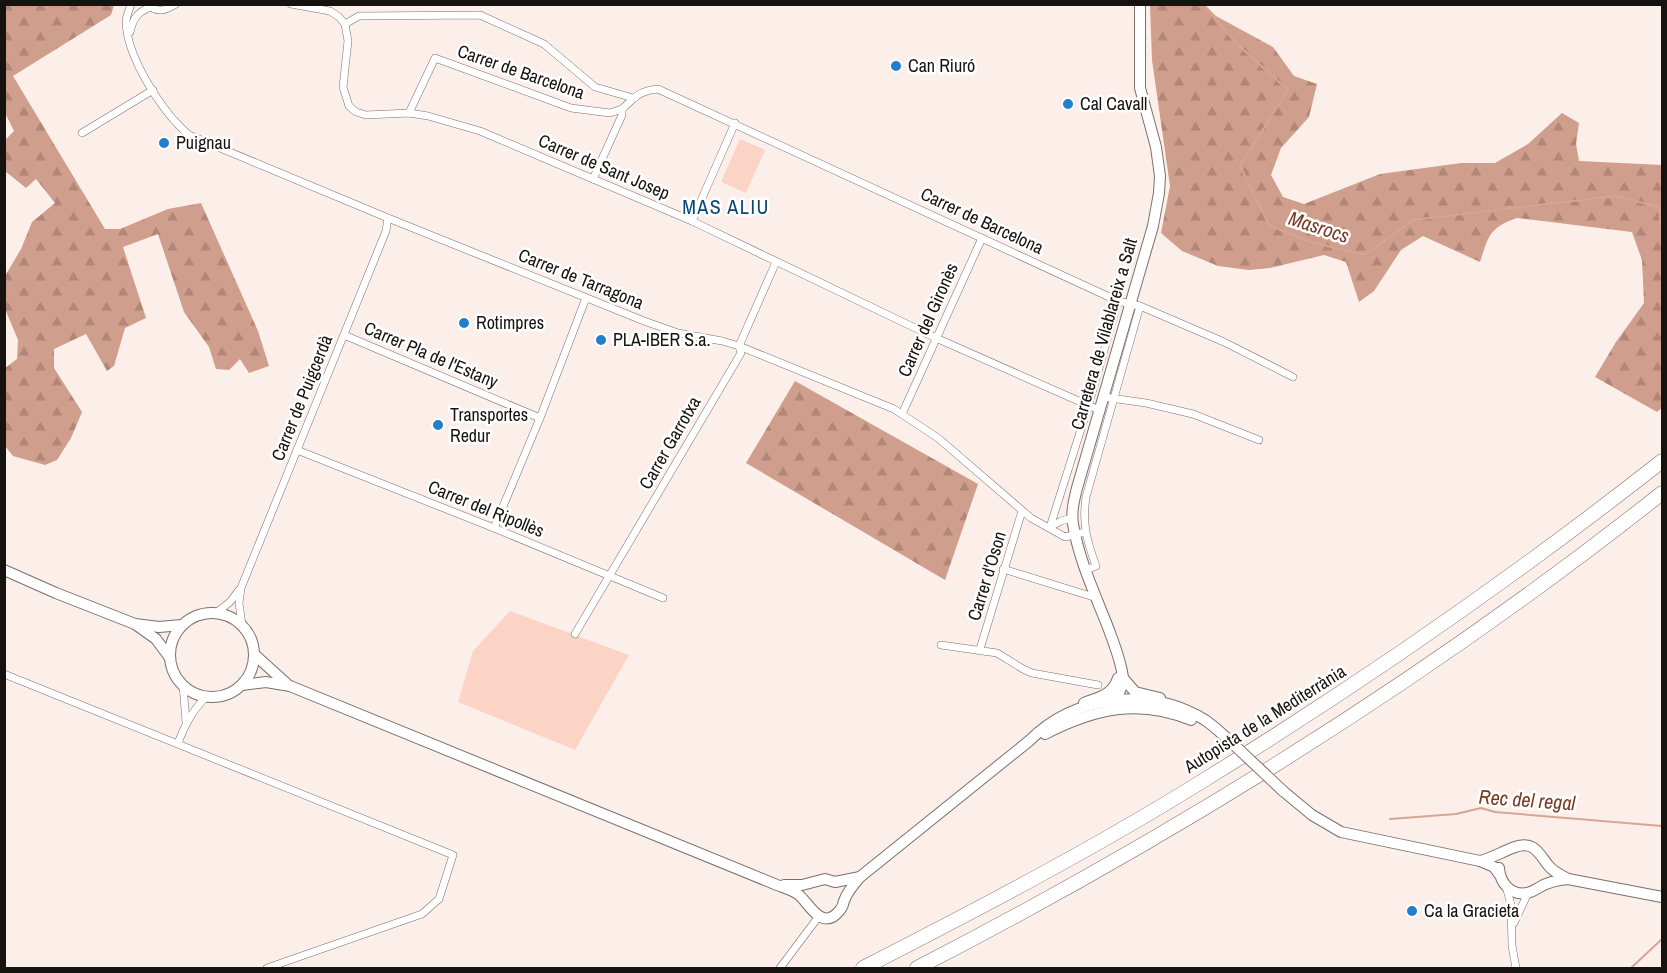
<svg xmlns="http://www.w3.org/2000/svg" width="1667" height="973" viewBox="0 0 1667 973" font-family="'Archivo Narrow',sans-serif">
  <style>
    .forest { fill: url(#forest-firs) }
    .park { fill: #fbd4c6 }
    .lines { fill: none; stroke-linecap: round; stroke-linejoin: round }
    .stream { stroke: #d7a593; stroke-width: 2 }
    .street-casing { stroke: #7a6f6b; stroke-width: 8 }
    .secondary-casing { stroke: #7a6f6b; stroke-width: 12 }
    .primary-casing { stroke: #7a6f6b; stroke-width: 12 }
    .highway-casing { stroke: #7a6f6b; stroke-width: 15 }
    .street { stroke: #fff; stroke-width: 7 }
    .secondary { stroke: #fff; stroke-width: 10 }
    .primary { stroke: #fff; stroke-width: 10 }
    .highway { stroke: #fff; stroke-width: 14 }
    .primary-bridge-casing { stroke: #7a6f6b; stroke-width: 12; stroke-linecap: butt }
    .primary-bridge { stroke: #fff; stroke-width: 10 }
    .poi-dot { fill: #227fcc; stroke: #fff; stroke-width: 2 }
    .labels { text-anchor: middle; stroke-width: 5; stroke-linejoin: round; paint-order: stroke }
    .poi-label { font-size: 18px; fill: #161210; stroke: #fff; text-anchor: start }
    .street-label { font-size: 18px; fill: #161210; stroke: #fff }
    .neighbourhood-label { font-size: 20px; letter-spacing: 1.5px; fill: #084676; stroke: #fff }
    .water-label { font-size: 20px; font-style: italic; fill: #793a23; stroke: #fff }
  </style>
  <defs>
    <pattern id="forest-firs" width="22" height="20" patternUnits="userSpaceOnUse" patternTransform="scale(1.5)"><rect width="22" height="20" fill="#d09e8c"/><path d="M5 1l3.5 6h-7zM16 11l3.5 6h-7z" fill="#b28778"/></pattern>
  </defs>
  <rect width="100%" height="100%" fill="#fcefea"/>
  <g class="forest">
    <path d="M 5,4 L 114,5 L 111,15 L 13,76 L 105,229 L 120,229 L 168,209 L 201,203 L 258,331 L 269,366 L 249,373 L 240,359 L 229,370 L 216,369 L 209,347 L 184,312 L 158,234 L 123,247 L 146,318 L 125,328 L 114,366 L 107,371 L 86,334 L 54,349 L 54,368 L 82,412 L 71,438 L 57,460 L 45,465 L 13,456 L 5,446 L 5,368 L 17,359 L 18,340 L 5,309 L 5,276 L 21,249 L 32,222 L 55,203 L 36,179 L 26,188 L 5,171 L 5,140 L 14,131 L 5,113 Z"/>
    <path d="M 1150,5 L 1205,5 L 1216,16 L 1273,47 L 1294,76 L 1317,84 L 1309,117 L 1281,148 L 1271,175 L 1283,197 L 1304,204 L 1380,174 L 1461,163 L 1495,163 L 1528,144 L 1562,113 L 1579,123 L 1576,144 L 1579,161 L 1662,165 L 1662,408 L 1657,412 L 1595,377 L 1616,342 L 1644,303 L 1642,260 L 1632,232 L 1517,218 C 1489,228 1489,235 1480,262 L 1423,236 L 1401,250 L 1374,291 L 1359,302 L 1346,262 L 1324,255 L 1270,268 L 1249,270 L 1218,266 L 1182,251 L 1161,233 L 1170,186 L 1152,60 Z"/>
    <path d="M 795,381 L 978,484 L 945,580 L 746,463 Z"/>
  </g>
  <g class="park">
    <path d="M 740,139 L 765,150 L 746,193 L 721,182 Z"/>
    <path d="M 510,611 L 629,655 L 575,750 L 458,702 L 473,651 Z"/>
  </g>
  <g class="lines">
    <g class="stream">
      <path d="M 1203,4 L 1236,43 L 1288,90 L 1240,166 L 1269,225 L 1310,242 L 1365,255 L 1413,220 L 1615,196 L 1659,207 L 1662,242"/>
      <path d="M 1390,819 L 1456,814 L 1481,808 L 1495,812 L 1662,826"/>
      <path d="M 1631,968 L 1662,939"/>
    </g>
    <g class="street-casing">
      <g id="street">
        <path d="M 131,4 C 129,10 126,17 126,22 C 127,58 163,113 189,135 L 388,218 L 644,321 L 678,333 L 722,341 L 739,346 L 894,409 L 938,438 L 1031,518 L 1065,537 L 1085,532"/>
        <path d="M 148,4 C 157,14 166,10 176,4"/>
        <path d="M 291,4 L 330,11 L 339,17 L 345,24 L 348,41 L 343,87 L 349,106 L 356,112 L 366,115 L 409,113 L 428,116 L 480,131 L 692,221 L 936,338 L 1099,410"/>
        <path d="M 345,24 L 359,16 L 480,15 L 544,44 L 595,87 L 633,98"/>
        <path d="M 130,32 C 133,19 137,12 151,7"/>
        <path d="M 409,113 L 435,58 L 571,108 L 610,113 L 622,109"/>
        <path d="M 82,133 L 153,90"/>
        <path d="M 593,179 L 622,115 L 622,109 C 636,97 638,91 658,89 L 1118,301 L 1140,306 L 1224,342 L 1293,377"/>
        <path d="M 692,221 L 735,123"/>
        <path d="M 344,335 L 540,418"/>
        <path d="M 1103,397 L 1146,403 L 1193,414 L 1259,440"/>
        <path d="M 902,414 L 982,238"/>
        <path d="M 297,450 L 494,528 L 663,598"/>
        <path d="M 1050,527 L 1088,407 L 1118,301"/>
        <path d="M 1050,527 L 1061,521 L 1072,518"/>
        <path d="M 494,528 L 540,418 L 586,298"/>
        <path d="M 1003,569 L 1097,598"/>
        <path d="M 1086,570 L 1096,566 C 1087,541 1082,525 1086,497 L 1140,306"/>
        <path d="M 217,612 L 230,602 L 239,590"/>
        <path d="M 242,625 L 239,603 L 241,588 L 386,231 L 388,218"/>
        <path d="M 575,634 L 741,353 L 739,346 L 776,262"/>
        <path d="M 941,645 L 997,653 L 1023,669 L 1032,673 L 1098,685"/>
        <path d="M 980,649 L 1022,511"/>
        <path d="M 4,674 L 453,855 L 439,899 L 422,914 L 267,968"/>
        <path d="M 183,685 L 186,722"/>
        <path d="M 178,743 C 185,725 192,711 206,697"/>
        <path d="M 1506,886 L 1511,905 L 1512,946 L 1516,968"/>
        <path d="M 1514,923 L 1528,893"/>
        <path d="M 780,968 L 819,916"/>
      </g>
    </g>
    <g class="secondary-casing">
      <g id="secondary">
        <path d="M 1123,678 L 1135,692 L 1160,698"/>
        <path d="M 1084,703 C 1099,697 1113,695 1118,678"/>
        <path d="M 1110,704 C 1117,698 1122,689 1123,680 C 1123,666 1114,644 1109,630 C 1096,596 1079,561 1073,524 C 1071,512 1074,500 1077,488 L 1153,226 L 1159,193 L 1160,176 L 1156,147 L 1140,88 L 1140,4"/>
      </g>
    </g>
    <g class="primary-casing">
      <g id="primary">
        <path d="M 4,570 L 56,593 L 135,624 L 156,639 L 170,658"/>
        <circle cx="212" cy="655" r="42"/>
        <path d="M 135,624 L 159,627 L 182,625"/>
        <path d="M 255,655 L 287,684"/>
        <path d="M 242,685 L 266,682 L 290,686 L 777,885 C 785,888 793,890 799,895 C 809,903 822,933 840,910 C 844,904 842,907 844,901 C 847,892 854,884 860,877 L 1029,741 C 1075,695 1149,686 1205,720 C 1214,726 1222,734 1230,741"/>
        <path d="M 1045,734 C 1094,709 1138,698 1191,720"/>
        <path d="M 1283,791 L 1312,815 L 1341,832 L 1480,861 L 1494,867 L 1499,874"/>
        <path d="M 1480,861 C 1493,858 1503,851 1515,847 C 1534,840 1539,854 1548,865 C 1553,872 1561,875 1568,879 L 1662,897"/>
        <path d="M 1499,868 C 1500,883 1511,896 1527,893 C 1533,892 1536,889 1540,887 C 1548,882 1558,880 1568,879"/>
        <path d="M 784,885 L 802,885 L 825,879 L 835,882 L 860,877"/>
      </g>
    </g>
    <g class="highway-casing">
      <g id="highway">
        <path d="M 863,968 C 980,908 1097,847 1209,777 C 1366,680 1517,575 1662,461"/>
        <path d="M 917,968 C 1179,833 1431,676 1662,493"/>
      </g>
    </g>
    <use href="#street" class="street"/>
    <use href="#secondary" class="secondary"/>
    <use href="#primary" class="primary"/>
    <use href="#highway" class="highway"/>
    <g class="primary-bridge-casing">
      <path id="primary-bridge" d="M 1230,741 L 1283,791"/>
    </g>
    <use href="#primary-bridge" class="primary-bridge"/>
  </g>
  <g class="poi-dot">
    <circle cx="896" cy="66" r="6"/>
    <circle cx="1068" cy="104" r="6"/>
    <circle cx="164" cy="143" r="6"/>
    <circle cx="464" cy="323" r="6"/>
    <circle cx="601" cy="340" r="6"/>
    <circle cx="438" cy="425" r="6"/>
    <circle cx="1412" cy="911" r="6"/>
  </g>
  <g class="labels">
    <g class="poi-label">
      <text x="908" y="72">Can Riuró</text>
      <text x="1080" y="110">Cal Cavall</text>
      <text x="176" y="149">Puignau</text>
      <text x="476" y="329">Rotimpres</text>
      <text x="613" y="346">PLA-IBER S.a.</text>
      <text x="450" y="421">Transportes<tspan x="450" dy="21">Redur</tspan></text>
      <text x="1424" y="917">Ca la Gracieta</text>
    </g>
    <g class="street-label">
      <text transform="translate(521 72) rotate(19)" y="6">Carrer de Barcelona</text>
      <text transform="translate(604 167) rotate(23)" y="6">Carrer de Sant Josep</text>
      <text transform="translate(982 221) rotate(25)" y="6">Carrer de Barcelona</text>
      <text transform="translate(581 279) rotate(22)" y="6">Carrer de Tarragona</text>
      <text transform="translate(928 320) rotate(-66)" y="6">Carrer del Gironès</text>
      <text transform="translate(1104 334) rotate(-74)" y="6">Carretera de Vilablareix a Salt</text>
      <text transform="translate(431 355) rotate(23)" y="6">Carrer Pla de l'Estany</text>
      <text transform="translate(302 398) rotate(-68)" y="6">Carrer de Puigcerdà</text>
      <text transform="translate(670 443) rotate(-60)" y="6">Carrer Garrotxa</text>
      <text transform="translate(486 509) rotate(22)" y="6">Carrer del Ripollès</text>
      <text transform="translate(987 576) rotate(-73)" y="6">Carrer d'Oson</text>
      <text transform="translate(1265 719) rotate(-32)" y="6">Autopista de la Mediterrània</text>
    </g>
    <g class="neighbourhood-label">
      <text x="726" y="214">MAS ALIU</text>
    </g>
    <g class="water-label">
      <text transform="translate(1319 227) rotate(18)" y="7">Masrocs</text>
      <text transform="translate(1527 800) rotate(4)" y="7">Rec del regal</text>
    </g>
  </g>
  <rect width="1667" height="973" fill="none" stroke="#161210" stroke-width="12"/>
</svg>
